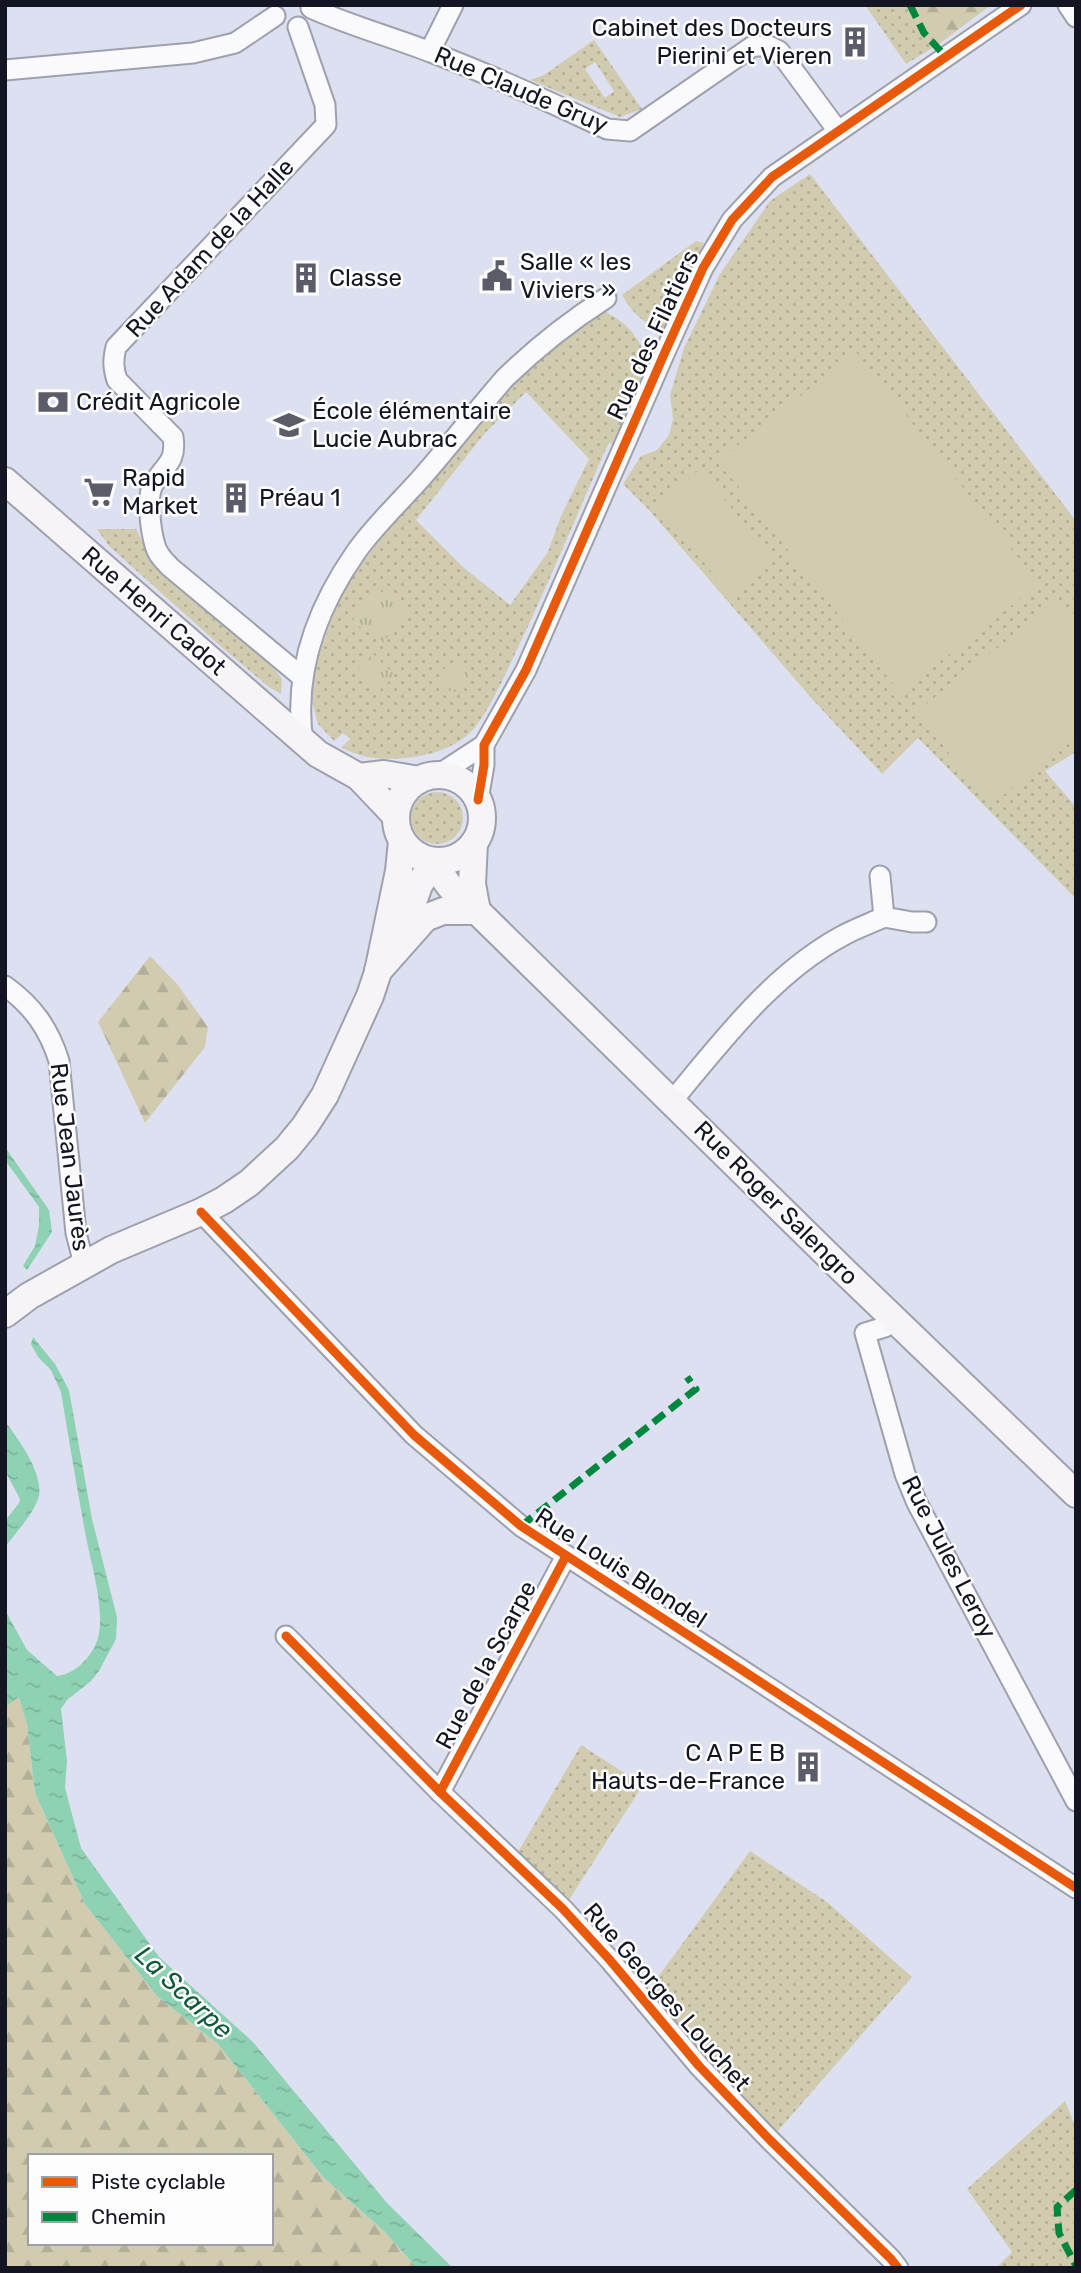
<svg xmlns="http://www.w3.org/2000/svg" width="1081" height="2273" viewBox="0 0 1081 2273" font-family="Rubik,sans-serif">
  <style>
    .grass { fill: url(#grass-dots); fill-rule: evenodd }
    .forest { fill: url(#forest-firs); fill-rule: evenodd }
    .park { fill: url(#park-tufts) }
    .pitch { fill: #d1ccb0 }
    .water { fill: url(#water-ripples) }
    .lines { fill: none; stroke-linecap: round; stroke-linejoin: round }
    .street-casing { stroke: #9ea0ae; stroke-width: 23 }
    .secondary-casing { stroke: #9ea0ae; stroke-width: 30 }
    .street { stroke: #fafafd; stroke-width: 19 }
    .secondary { stroke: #f6f4f7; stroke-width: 26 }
    .quiet { stroke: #00873e; stroke-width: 7; stroke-dasharray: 14 7; stroke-linecap: butt }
    .cycleway-casing { stroke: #fdfdfd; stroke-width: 13 }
    .cycleway { stroke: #e8590c; stroke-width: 9 }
    .labels { text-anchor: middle; stroke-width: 5; stroke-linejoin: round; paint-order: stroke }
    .poi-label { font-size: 24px; fill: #131522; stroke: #fdfdfd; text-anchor: start }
    .street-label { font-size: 24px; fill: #131522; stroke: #fdfdfd }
    .water-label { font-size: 26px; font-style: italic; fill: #0f5838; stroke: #fdfdfd }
  </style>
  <defs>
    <pattern id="grass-dots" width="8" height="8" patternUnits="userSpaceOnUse" patternTransform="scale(1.75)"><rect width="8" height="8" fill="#d1ccb0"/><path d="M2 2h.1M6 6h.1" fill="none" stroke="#b3ae97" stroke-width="1.8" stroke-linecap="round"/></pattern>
    <pattern id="forest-firs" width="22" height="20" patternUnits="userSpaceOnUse" patternTransform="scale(1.75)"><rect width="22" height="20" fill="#d1ccb0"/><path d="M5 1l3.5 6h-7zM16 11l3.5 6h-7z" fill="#b3ae97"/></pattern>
    <pattern id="park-tufts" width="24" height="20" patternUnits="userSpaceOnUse" patternTransform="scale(1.75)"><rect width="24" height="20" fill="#d1ccb0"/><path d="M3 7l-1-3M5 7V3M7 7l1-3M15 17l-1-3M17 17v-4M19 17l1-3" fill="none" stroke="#b3ae97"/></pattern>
    <pattern id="water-ripples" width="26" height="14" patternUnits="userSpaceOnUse" patternTransform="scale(1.75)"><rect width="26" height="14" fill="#8fd1b3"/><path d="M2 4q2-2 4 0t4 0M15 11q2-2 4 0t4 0" fill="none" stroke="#7ab39a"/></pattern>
  </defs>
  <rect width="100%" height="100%" fill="#dde0f1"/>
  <g class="grass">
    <path d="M 865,5 L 991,5 L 936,46 L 906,64 Z"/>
    <path d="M 594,40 L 642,109 L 620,117 L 530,80 L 544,75 ZM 595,62 L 614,91 L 605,98 L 585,69 Z"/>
    <path d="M 810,174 L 1076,521 L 1076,752 L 1045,771 L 1076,807 L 1076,899 L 918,738 L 882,774 L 813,700 L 648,509 L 623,484 L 641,456 L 657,450 L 669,435 L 673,419 L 670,395 L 684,348 L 720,274 L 770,201 Z"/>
    <path d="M 696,241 L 704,243 L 668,324 L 660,330 C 643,322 631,312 622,295 Z"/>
    <path d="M 605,312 C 627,321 645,344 648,367 L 614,444 L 609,443 L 605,451 C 575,520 546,589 514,656 C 504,677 483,725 464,738 C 438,757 398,762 367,757 C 358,755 350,751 341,748 L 350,739 L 343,733 L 334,741 L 318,724 L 312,701 L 312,682 L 322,645 L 338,602 L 351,578 L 380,539 L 513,383 L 580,328 ZM 526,392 L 589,459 L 561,516 L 548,552 L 510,605 L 463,567 L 416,520 L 485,433 Z"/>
    <path d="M 97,529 L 136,529 L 152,561 L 274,668 L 282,679 L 281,694 L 269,687 L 225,650 L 109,546 Z"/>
    <circle cx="437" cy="818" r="26"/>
    <path d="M 581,1745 L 643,1785 L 563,1909 L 512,1862 Z"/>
    <path d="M 750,1851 L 827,1902 L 912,1977 L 770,2140 L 642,1999 Z"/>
    <path d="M 1065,2101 L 1076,2128 L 1076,2268 L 996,2268 L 1012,2252 L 967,2189 Z"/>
  </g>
  <g class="forest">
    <path d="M 910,5 L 991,5 L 936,46 L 924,33 Z"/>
    <path d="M 150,956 L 177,984 L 208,1027 L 205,1047 L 145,1123 L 98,1022 Z"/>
    <path d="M 19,1696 L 27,1724 L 35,1793 L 85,1904 L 157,1996 L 218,2044 L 324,2178 L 384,2231 L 417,2268 L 5,2268 L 5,1707 ZM 30,2156 L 271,2156 L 271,2243 L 30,2243 Z"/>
  </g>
  <g class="park">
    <path d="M 378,589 L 406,610 L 383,643 L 352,621 Z"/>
    <path d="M 373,654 L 395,675 L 378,692 L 357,671 Z"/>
    <circle cx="455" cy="678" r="14"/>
  </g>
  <g class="pitch">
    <path d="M 856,352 L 1039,584 L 900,693 L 718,461 Z"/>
    <path d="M 700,469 L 773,560 L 730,595 L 657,504 Z"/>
    <path d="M 1058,600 L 1076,623 L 1076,738 L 991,805 L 916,712 Z"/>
  </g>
  <g class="water">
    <path d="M 5,1147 L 49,1210 L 52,1232 L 27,1270 L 23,1266 L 35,1246 L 39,1226 L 39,1207 L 5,1160 Z"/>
    <path d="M 33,1337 L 55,1364 L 69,1390 L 92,1519 L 117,1617 L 116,1639 L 99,1671 L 91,1681 L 67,1700 L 61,1709 L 67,1761 L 65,1788 L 81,1848 L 159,1957 L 253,2042 L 387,2203 L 453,2268 L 417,2268 L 384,2231 L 324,2178 L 218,2044 L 157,1996 L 85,1904 L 35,1793 L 27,1724 L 19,1697 L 5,1707 L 5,1610 L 27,1650 L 57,1676 C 77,1674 96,1653 99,1633 C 104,1607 91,1563 86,1537 C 77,1489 69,1440 61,1392 L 51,1370 L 38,1357 L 31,1344 Z"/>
    <path d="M 5,1421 C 18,1439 43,1472 39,1496 C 35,1512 15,1534 5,1547 L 5,1521 L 19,1503 L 20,1499 L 5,1471 Z"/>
  </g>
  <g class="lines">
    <g class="street-casing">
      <g id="street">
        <path d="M 1068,5 L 1076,17"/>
        <path d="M 311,8 C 351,26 392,37 433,53 C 492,75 550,102 607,129 L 630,131 L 753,46 L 769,46 L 779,51 L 838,131"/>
        <path d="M 298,27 L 325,105 L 326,125 L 116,347 C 113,360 113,368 117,380 L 173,437 C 177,463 164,465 153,485 C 146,497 151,532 155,545 C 157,554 164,561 170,567 L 302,677"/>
        <path d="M 430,51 L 453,5"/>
        <path d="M 5,70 L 193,53 L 235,43 L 275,16"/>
        <path d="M 303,742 C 293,673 317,608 356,552 C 375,525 401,501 423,476 C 451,444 477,410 505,378 C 536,348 570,321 606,298"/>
        <path d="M 438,775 L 484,745"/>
        <path d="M 478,800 L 484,765 L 484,745 L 526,670 L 665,352 L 703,268 L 732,220 L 772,177 L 1021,5"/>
        <path d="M 884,917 L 912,922 L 926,922"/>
        <path d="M 5,986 C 33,1006 49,1029 59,1061 L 76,1233 L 84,1264"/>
        <path d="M 674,1103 L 678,1094 C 726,1036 776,971 844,935 C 857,928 871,923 884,917 L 880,876"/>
        <path d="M 201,1212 L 414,1435 L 521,1526 L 1076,1888"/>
        <path d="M 894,1319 L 885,1327 L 865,1333 L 905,1474 L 917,1503 L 1076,1801"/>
        <path d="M 286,1636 L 440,1792 L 563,1909 L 609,1959 L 699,2066 L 770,2140 L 891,2259 L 898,2268"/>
        <path d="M 440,1792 L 566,1556"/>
      </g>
    </g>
    <g class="secondary-casing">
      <g id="secondary">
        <path d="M 5,481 L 318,754 L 359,777 L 395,815"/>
        <circle cx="439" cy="818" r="43"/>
        <path d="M 359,777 L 384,774 L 419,780"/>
        <path d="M 474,843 L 472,884 L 477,911"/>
        <path d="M 436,861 C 442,882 460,899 477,911 L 843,1270 L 1076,1494"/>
        <path d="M 400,940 L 419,885 L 434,861"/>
        <path d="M 378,971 L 425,918 L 443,911 L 477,911"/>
        <path d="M 5,1314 L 29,1296 L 111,1250 L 201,1212 L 224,1200 L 249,1183 L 287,1148 L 305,1126 L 325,1095 L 370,996 L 378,972 L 399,871 L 402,841"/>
      </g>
    </g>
    <use href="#street" class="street"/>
    <use href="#secondary" class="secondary"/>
    <g class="quiet">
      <path d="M 910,5 L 924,33 L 946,57"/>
      <path d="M 521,1526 L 696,1389 L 687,1377"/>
      <path d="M 1076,2190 L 1057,2207 L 1059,2233 L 1076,2266"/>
    </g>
    <g class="cycleway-casing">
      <g id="cycleway">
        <path d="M 478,800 L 484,765 L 484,745 L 526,670 L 665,352 L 703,268 L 732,220 L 772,177 L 1021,5"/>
        <path d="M 201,1212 L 414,1435 L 521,1526 L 1076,1888"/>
        <path d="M 286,1636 L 440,1792 L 563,1909 L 609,1959 L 699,2066 L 770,2140 L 891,2259 L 898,2268"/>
        <path d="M 440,1792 L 566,1556"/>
      </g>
    </g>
    <use href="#cycleway" class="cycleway"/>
  </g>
  <defs>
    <g id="building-bare" transform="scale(2.415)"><path d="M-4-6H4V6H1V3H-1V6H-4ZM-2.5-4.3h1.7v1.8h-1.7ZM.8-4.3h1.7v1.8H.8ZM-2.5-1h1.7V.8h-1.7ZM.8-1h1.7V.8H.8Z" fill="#5a5c6a" stroke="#fdfdfd" stroke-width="2.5" paint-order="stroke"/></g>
    <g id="civic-bare" transform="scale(2.415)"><path d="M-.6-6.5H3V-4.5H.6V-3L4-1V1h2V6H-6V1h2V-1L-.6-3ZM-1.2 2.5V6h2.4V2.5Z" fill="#5a5c6a" stroke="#fdfdfd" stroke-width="2.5" paint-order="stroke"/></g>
    <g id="bank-bare" transform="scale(2.415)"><path d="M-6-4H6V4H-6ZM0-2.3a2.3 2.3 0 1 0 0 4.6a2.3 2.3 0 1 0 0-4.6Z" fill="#5a5c6a" stroke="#fdfdfd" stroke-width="2.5" paint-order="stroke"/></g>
    <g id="school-bare" transform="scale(2.415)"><path d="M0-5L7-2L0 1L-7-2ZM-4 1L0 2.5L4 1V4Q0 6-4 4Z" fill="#5a5c6a" stroke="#fdfdfd" stroke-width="2.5" paint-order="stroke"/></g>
    <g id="supermarket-bare" transform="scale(2.415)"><path d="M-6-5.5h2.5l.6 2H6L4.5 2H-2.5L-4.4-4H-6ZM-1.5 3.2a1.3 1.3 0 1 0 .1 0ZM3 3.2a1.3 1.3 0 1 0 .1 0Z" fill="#5a5c6a" stroke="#fdfdfd" stroke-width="2.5" paint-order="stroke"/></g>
  </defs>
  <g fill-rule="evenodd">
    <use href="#building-bare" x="855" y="42"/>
    <use href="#civic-bare" x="497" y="276"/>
    <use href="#building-bare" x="306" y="278"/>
    <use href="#bank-bare" x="53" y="402"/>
    <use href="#school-bare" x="289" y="425"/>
    <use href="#supermarket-bare" x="99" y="492"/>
    <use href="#building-bare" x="236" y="498"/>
    <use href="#building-bare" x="808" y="1767"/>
  </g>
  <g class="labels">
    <g class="poi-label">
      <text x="832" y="36" text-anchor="end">Cabinet des Docteurs<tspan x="832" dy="28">Pierini et Vieren</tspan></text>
      <text x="520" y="270">Salle « les<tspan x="520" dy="28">Viviers »</tspan></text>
      <text x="329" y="286">Classe</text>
      <text x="76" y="410">Crédit Agricole</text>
      <text x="312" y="419">École élémentaire<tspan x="312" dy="28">Lucie Aubrac</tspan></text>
      <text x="122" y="486">Rapid<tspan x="122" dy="28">Market</tspan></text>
      <text x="259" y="506">Préau 1</text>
      <text x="785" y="1761" text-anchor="end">C A P E B<tspan x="785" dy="28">Hauts-de-France</tspan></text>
    </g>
    <g class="street-label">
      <text transform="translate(521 90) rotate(23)" y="8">Rue Claude Gruy</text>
      <text transform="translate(210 248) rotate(-47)" y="8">Rue Adam de la Halle</text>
      <text transform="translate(653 335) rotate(-65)" y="8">Rue des Filatiers</text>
      <text transform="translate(154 611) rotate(41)" y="8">Rue Henri Cadot</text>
      <text transform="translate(70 1157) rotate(83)" y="8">Rue Jean Jaurès</text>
      <text transform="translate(776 1203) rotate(45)" y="8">Rue Roger Salengro</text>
      <text transform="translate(949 1557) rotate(63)" y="8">Rue Jules Leroy</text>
      <text transform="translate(621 1568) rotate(33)" y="8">Rue Louis Blondel</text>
      <text transform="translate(486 1665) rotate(-62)" y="8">Rue de la Scarpe</text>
      <text transform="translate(667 1997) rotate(49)" y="8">Rue Georges Louchet</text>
    </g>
    <g class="water-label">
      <text transform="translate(184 1992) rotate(43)" y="9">La Scarpe</text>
    </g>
  </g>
  <rect width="1081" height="2273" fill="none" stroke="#131522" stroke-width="14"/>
  <rect x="28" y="2154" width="245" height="91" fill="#fdfdfd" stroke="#9fa0a5" stroke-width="2"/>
  <rect x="42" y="2177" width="35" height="10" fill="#e8590c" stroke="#9fa0a5" stroke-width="2"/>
  <text x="91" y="2189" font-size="21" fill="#131522">Piste cyclable</text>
  <rect x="42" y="2212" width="35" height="10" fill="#00873e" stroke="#9fa0a5" stroke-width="2"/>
  <text x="91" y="2224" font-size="21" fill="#131522">Chemin</text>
</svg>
